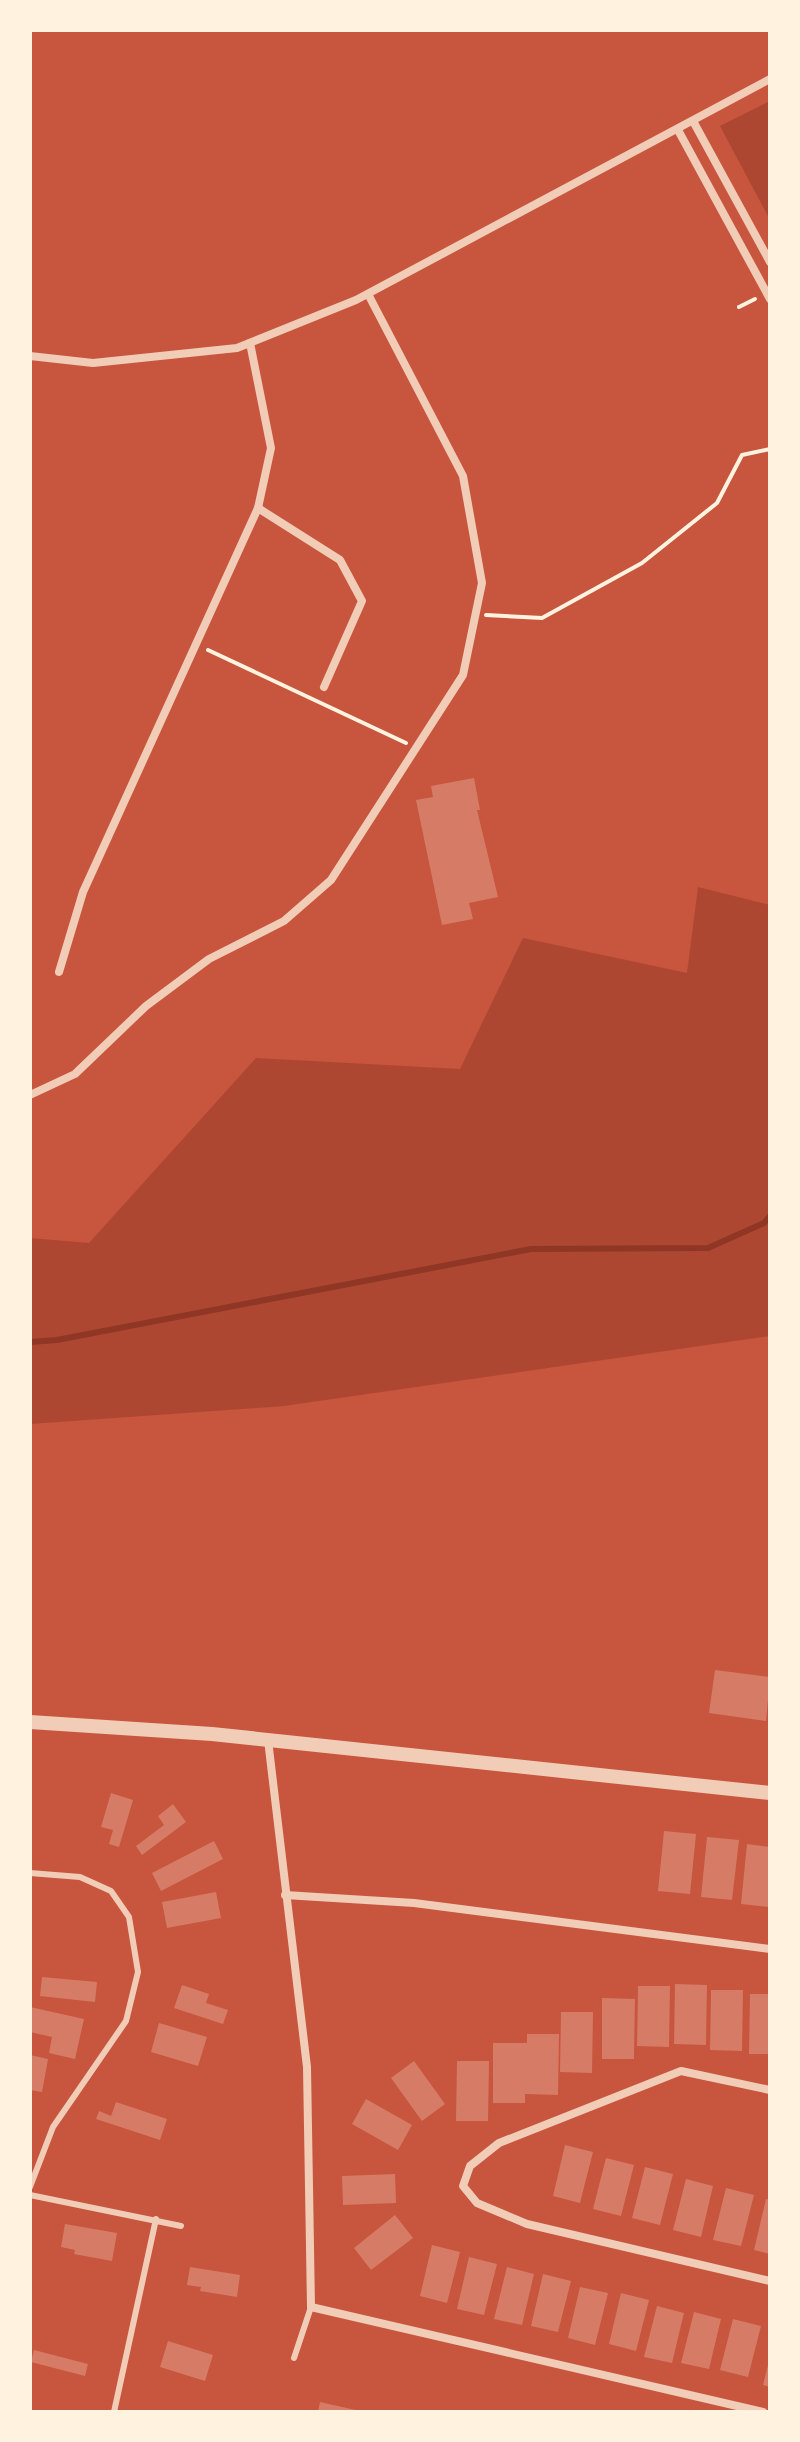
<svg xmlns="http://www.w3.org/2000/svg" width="800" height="2442" viewBox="0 0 800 2442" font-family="'Fira Sans Condensed',sans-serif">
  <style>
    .green { fill: #ae4732 }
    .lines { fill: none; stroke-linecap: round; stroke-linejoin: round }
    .stream { stroke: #8f3625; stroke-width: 6 }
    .building { fill: #d67c66 }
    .path { stroke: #fff3e0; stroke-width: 4 }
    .service { stroke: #f1ccb7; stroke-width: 6 }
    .minor { stroke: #f1ccb7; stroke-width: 8 }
    .tertiary { stroke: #f1ccb7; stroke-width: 14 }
  </style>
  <rect width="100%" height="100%" fill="#c8553d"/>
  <g class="green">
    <path d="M 770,101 L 770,220 L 720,126 Z"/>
    <path d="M 698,887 L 770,905 L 770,1336 L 284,1406 L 30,1424 L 30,1238 L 89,1243 L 256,1058 L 460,1069 L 523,938 L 687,973 Z"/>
  </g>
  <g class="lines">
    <path class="stream" d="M 30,1342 L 57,1340 L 531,1249 L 708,1248 L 764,1223 L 770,1216"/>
  </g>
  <g class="building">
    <path d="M 474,778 L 480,810 L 477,810 L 498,897 L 469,903 L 473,919 L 442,925 L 416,800 L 433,797 L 431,786 Z"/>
    <path d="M 715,1670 L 770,1677 L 766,1721 L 709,1713 Z"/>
    <path d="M 111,1793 L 133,1800 L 119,1847 L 109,1844 L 113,1830 L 101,1827 Z"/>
    <path d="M 173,1804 L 186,1822 L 142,1855 L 136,1846 L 164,1825 L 158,1816 Z"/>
    <path d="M 664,1831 L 696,1834 L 690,1894 L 658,1891 Z"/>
    <path d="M 707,1837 L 739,1840 L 732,1900 L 701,1897 Z"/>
    <path d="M 214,1841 L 223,1859 L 161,1891 L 152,1873 Z"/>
    <path d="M 747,1844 L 770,1847 L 770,1907 L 741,1904 Z"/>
    <path d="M 216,1892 L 221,1918 L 167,1928 L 162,1902 Z"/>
    <path d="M 42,1977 L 97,1982 L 95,2002 L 40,1996 Z"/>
    <path d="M 675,1984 L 707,1985 L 706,2045 L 674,2044 Z"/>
    <path d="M 182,1985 L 209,1994 L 206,2003 L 228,2010 L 223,2024 L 174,2008 Z"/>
    <path d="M 638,1986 L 670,1986 L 669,2047 L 637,2046 Z"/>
    <path d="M 711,1990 L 743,1990 L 742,2051 L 710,2050 Z"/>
    <path d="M 750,1994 L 770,1994 L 770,2054 L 749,2054 Z"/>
    <path d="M 602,1998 L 635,1999 L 634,2059 L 602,2059 Z"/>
    <path d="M 30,2007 L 84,2019 L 75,2059 L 49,2053 L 52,2037 L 30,2032 Z"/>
    <path d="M 561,2012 L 593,2012 L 592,2073 L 560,2072 Z"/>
    <path d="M 159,2023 L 207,2037 L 198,2066 L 151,2052 Z"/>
    <path d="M 527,2034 L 559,2034 L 558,2095 L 525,2094 L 525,2103 L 493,2103 L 493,2043 L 527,2043 Z"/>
    <path d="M 30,2055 L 48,2059 L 42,2092 L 30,2090 Z"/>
    <path d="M 414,2061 L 445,2104 L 422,2121 L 391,2078 Z"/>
    <path d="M 457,2061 L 489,2061 L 488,2121 L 456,2121 Z"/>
    <path d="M 366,2099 L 412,2125 L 398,2150 L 352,2124 Z"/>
    <path d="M 116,2102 L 167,2119 L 160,2140 L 96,2119 L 99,2111 L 111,2116 Z"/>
    <path d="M 565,2145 L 593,2152 L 580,2203 L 553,2196 Z"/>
    <path d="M 606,2158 L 634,2165 L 621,2216 L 593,2209 Z"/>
    <path d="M 645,2167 L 673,2174 L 660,2225 L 632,2218 Z"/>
    <path d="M 395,2174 L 396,2203 L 343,2205 L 342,2176 Z"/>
    <path d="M 686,2179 L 713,2186 L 701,2237 L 673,2230 Z"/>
    <path d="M 726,2188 L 754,2195 L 741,2246 L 713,2240 Z"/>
    <path d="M 766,2199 L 770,2200 L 770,2254 L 754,2250 Z"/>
    <path d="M 395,2215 L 413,2238 L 371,2270 L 354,2248 Z"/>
    <path d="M 65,2224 L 117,2233 L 112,2261 L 74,2254 L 75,2250 L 61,2247 Z"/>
    <path d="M 432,2245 L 460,2252 L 447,2303 L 420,2296 Z"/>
    <path d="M 469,2257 L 497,2264 L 484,2315 L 457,2309 Z"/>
    <path d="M 190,2267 L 240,2275 L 237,2297 L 200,2291 L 201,2287 L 187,2285 Z"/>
    <path d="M 507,2267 L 534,2274 L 522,2325 L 494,2319 Z"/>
    <path d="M 543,2274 L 571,2281 L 558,2332 L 531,2326 Z"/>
    <path d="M 580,2287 L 608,2293 L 595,2345 L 568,2338 Z"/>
    <path d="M 621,2293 L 649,2300 L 636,2351 L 609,2344 Z"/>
    <path d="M 657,2306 L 684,2313 L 672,2363 L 644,2357 Z"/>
    <path d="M 694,2312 L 721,2319 L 709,2369 L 681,2363 Z"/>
    <path d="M 733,2319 L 761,2326 L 748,2377 L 720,2370 Z"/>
    <path d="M 168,2341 L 213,2355 L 205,2381 L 160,2367 Z"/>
    <path d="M 34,2350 L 88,2364 L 85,2376 L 31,2362 Z"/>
    <path d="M 769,2361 L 770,2361 L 770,2387 L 763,2385 Z"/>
    <path d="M 320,2402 L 360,2411 L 360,2412 L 318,2412 Z"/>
  </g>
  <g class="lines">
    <g class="path">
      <path d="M 770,125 L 770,135"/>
      <path d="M 739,307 L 755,299"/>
      <path d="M 486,615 L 542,618 L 642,563 L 717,503 L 742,455 L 770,449"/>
      <path d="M 208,650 L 406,743"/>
    </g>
    <g class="service">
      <path d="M 30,1873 L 80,1877 L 111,1891 L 129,1917 L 138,1972 L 126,2021 L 53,2127 L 30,2187"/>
      <path d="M 30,2195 L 181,2226"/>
      <path d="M 294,2358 L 311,2307"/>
      <path d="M 114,2412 L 156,2219"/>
    </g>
    <g class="minor">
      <path d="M 693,121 L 770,262"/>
      <path d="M 678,130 L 770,299"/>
      <path d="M 30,356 L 93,363 L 237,348 L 356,300 L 770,79"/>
      <path d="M 258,508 L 340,560 L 362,601 L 324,687"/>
      <path d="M 59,972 L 83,892 L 258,508 L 271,448 L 250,343"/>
      <path d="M 30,1095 L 75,1074 L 146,1006 L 209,959 L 284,921 L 331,880 L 463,675 L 482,583 L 463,476 L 368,294"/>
      <path d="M 268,1740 L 307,2067 L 311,2307 L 763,2412"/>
      <path d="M 285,1895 L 414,1903 L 770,1949"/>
      <path d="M 770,2090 L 681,2071 L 499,2143 L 470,2166 L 463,2186 L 477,2203 L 527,2224 L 770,2281"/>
    </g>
    <path class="tertiary" d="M 30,1722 L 212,1734 L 770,1793"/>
  </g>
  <rect width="800" height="2442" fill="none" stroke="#fff3e0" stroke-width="64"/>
</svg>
